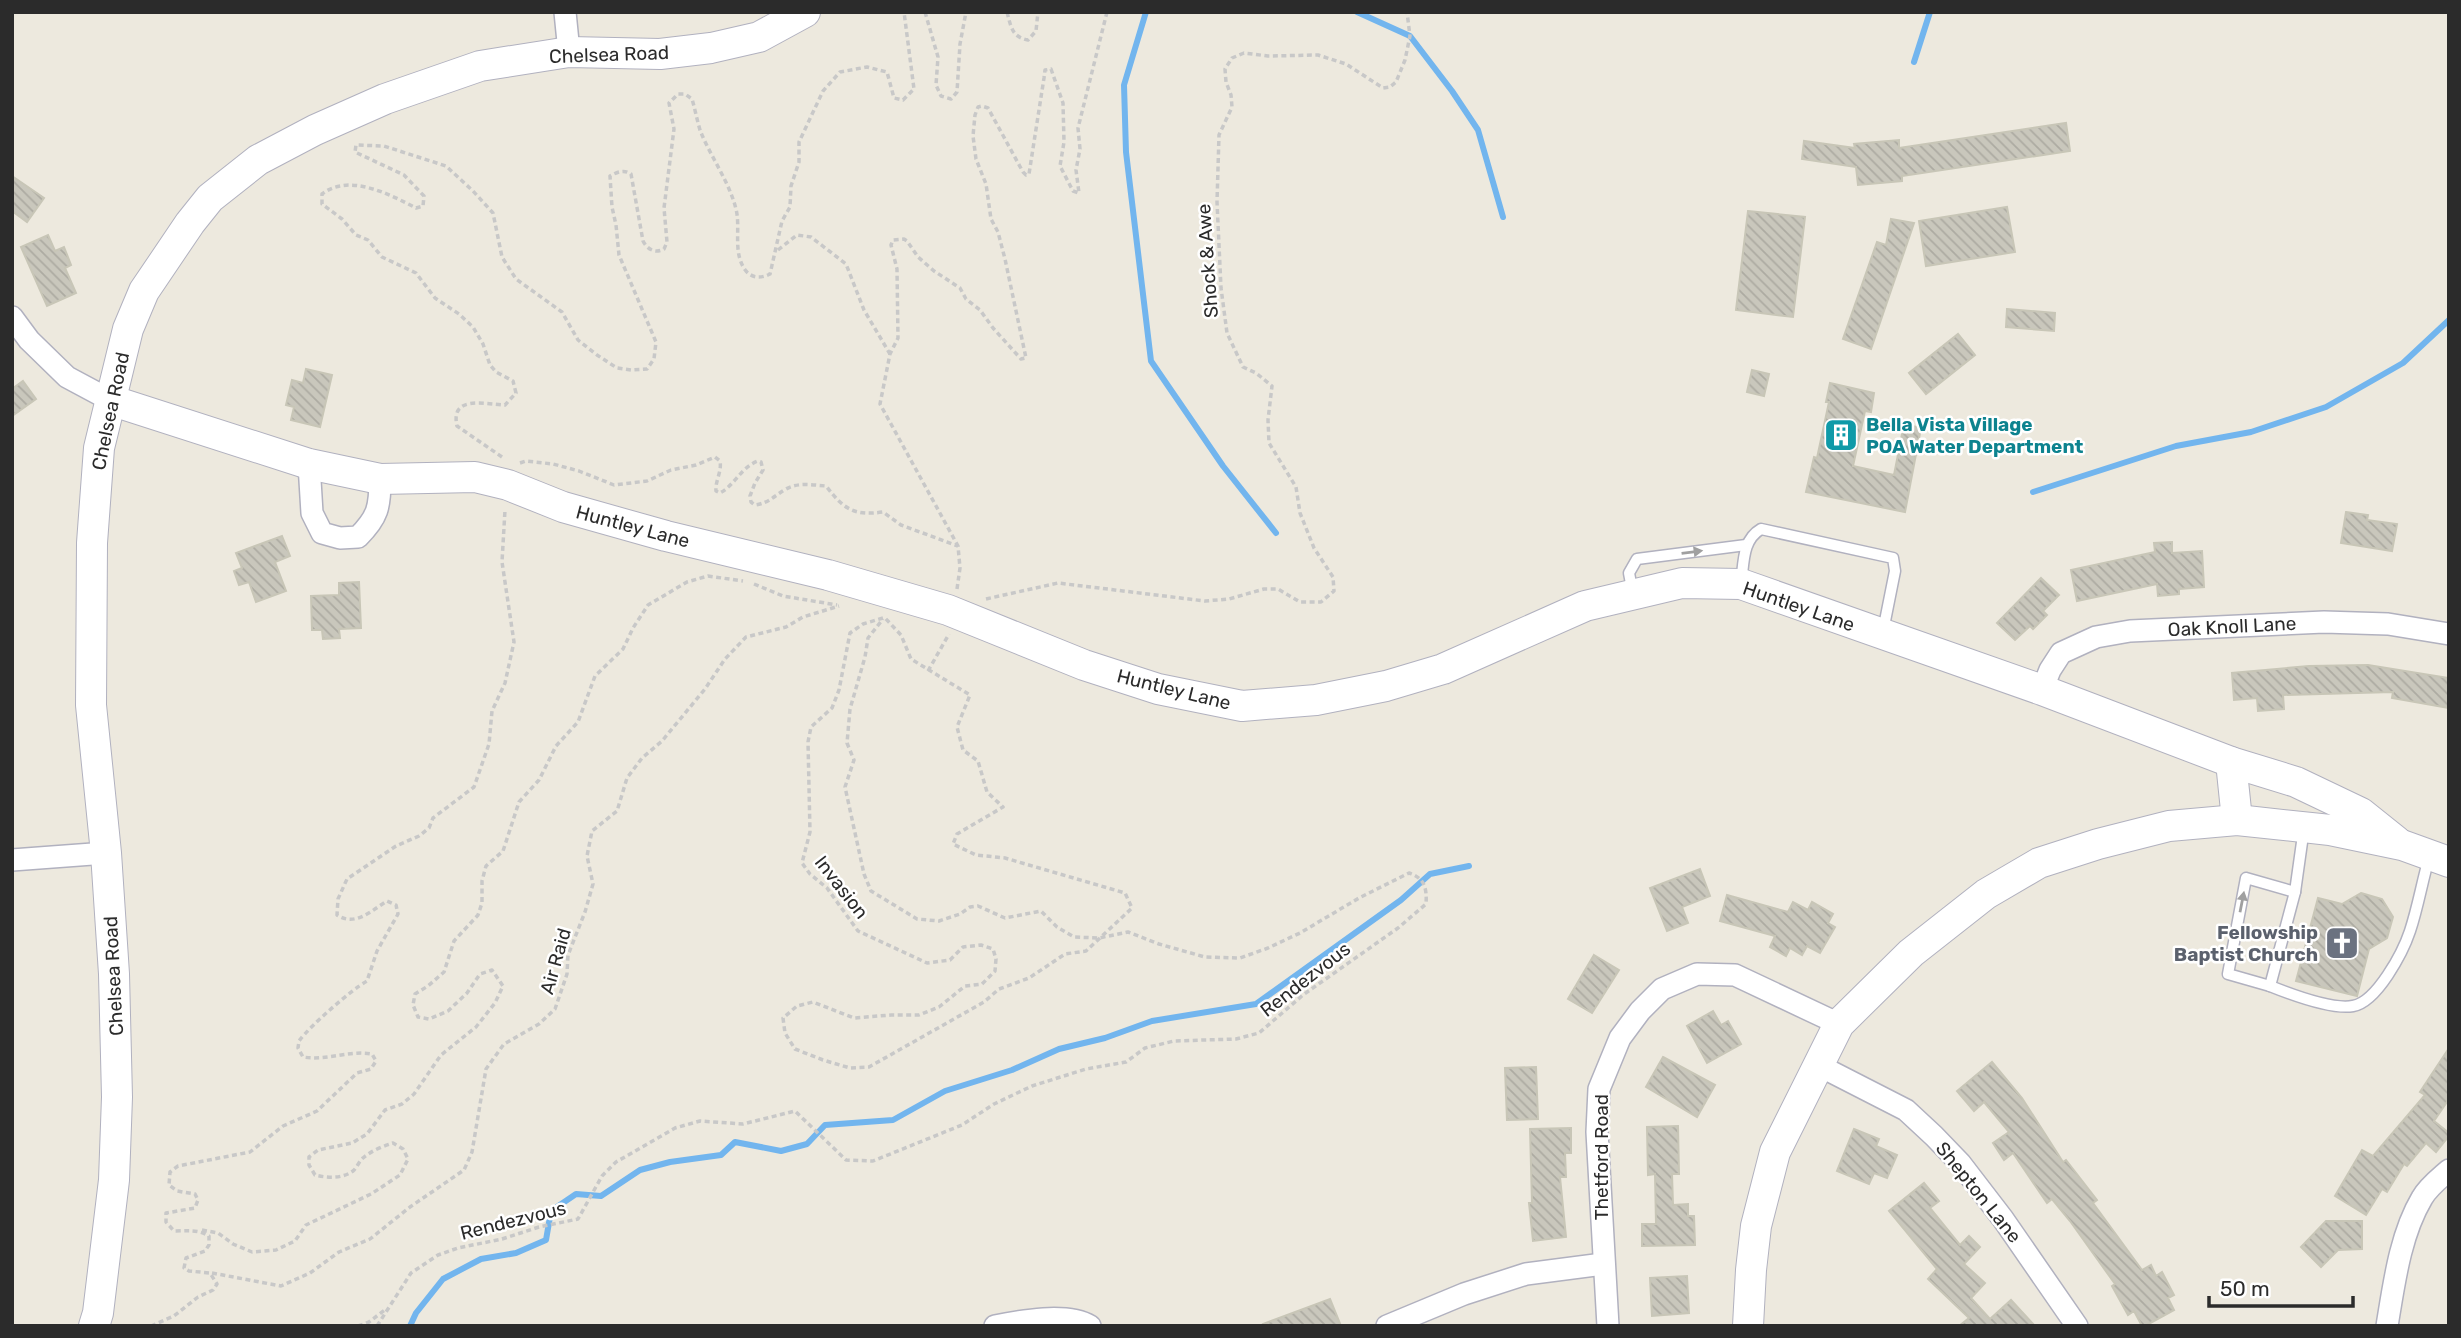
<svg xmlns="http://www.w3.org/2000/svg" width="2461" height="1338" viewBox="0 0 2461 1338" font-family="Rubik,sans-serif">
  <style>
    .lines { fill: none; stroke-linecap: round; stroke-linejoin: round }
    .stream { stroke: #72b5ee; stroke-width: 6 }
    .building { fill: url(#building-back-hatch); stroke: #c8c6b7; stroke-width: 2 }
    .lane-casing { stroke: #b1b1bf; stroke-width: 13 }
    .street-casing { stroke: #b1b1bf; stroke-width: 24 }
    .secondary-casing { stroke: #b1b1bf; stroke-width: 32 }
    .path { stroke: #c8c8c8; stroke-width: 3.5; stroke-dasharray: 5 3.5; stroke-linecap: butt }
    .lane { stroke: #fff; stroke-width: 10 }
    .street { stroke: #fff; stroke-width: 21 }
    .secondary { stroke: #fff; stroke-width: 30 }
    .oneway { fill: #a0a0a0 }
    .labels { text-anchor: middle; stroke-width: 5; stroke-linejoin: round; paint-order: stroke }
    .street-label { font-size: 19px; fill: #2b2b2b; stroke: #fff }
    .culture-label { font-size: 19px; font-weight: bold; fill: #0d838f; stroke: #fff; text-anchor: start }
    .worship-label { font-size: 19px; font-weight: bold; fill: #5b616d; stroke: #fff; text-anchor: end }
  </style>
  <defs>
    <pattern id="building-back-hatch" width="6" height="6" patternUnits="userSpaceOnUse" patternTransform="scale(1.75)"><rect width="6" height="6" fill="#c9c7bc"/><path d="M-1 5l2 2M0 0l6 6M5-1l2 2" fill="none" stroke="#adaba2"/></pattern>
  </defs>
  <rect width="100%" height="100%" fill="#ede9de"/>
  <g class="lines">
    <g class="stream">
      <path d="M 1146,12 L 1124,85 L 1126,152 L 1151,361 L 1223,466 L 1276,533"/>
      <path d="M 1357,12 L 1410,36 L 1452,91 L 1478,130 L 1503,217"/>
      <path d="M 1914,62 L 1930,12"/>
      <path d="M 2033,492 L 2176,446 L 2251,432 L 2326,407 L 2403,363 L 2449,320"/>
      <path d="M 410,1326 L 416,1313 L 443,1279 L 481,1259 L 516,1253 L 546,1240 L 551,1211 L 576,1194 L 601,1196 L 640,1170 L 670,1162 L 721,1155 L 735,1142 L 781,1151 L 807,1144 L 825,1125 L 893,1120 L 945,1091 L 1012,1070 L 1059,1049 L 1105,1038 L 1152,1021 L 1256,1004 L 1401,900 L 1430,874 L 1469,866"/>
    </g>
  </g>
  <g class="building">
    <path d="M 2066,123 L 2070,151 L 1902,176 L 1902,181 L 1858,185 L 1856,167 L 1802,159 L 1804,141 L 1855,148 L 1854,144 L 1899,140 L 1899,148 Z"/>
    <path d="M 12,176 L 44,198 L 27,222 L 12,211 Z"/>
    <path d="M 2007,207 L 2015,252 L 1926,266 L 1919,221 Z"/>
    <path d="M 1748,211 L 1805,217 L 1793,317 L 1736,310 Z"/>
    <path d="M 1891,219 L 1914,223 L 1871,349 L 1843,339 L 1877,242 L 1886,245 Z"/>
    <path d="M 48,235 L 55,251 L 64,247 L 71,265 L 65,268 L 76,293 L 47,306 L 21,247 Z"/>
    <path d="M 2007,309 L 2055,313 L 2054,331 L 2006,327 Z"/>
    <path d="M 1958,334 L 1975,355 L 1926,394 L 1909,373 Z"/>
    <path d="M 306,369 L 332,375 L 320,427 L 291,420 L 294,407 L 286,405 L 292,380 L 303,383 Z"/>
    <path d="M 1752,370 L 1769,374 L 1764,396 L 1747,392 Z"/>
    <path d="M 23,381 L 36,399 L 12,416 L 12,389 Z"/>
    <path d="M 1830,383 L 1874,393 L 1871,412 L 1865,411 L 1853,466 L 1894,475 L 1904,424 L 1921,428 L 1905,512 L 1806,492 L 1814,457 L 1817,458 L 1829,402 L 1826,402 Z"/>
    <path d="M 2346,512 L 2368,515 L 2367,520 L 2397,524 L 2392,551 L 2341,543 Z"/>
    <path d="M 282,536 L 290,556 L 275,562 L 286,591 L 256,602 L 249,582 L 239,585 L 234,571 L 242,568 L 236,553 Z"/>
    <path d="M 2172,542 L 2172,553 L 2202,551 L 2204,587 L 2179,589 L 2179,594 L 2158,596 L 2157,584 L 2077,601 L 2071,570 L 2155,552 L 2154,543 Z"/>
    <path d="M 2041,578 L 2059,595 L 2043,611 L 2047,615 L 2033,629 L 2030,626 L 2015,640 L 1997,623 Z"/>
    <path d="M 359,582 L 361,628 L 339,629 L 340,638 L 323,639 L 322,630 L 312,630 L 311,596 L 339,595 L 339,583 Z"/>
    <path d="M 2368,665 L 2449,678 L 2449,708 L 2392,698 L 2393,692 L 2283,695 L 2284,709 L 2258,711 L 2257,698 L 2234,700 L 2232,673 L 2309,666 Z"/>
    <path d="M 1700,869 L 1710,896 L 1682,907 L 1688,923 L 1667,931 L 1650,888 Z"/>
    <path d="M 2361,893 L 2382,899 L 2393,917 L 2387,938 L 2369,949 L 2357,996 L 2296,981 L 2318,898 L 2342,904 Z"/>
    <path d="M 1727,895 L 1788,912 L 1793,902 L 1808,910 L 1812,902 L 1833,914 L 1828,923 L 1835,927 L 1820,953 L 1807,946 L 1802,955 L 1790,948 L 1786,956 L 1770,947 L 1775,936 L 1720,921 Z"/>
    <path d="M 1594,955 L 1619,970 L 1592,1013 L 1568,999 Z"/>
    <path d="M 1713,1011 L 1721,1025 L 1728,1021 L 1741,1044 L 1707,1063 L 1687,1026 Z"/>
    <path d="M 2449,1048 L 2449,1099 L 2434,1121 L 2449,1133 L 2449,1136 L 2436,1152 L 2426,1143 L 2407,1166 L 2404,1164 L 2387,1192 L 2382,1189 L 2366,1215 L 2335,1196 L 2362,1150 L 2373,1156 L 2425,1095 L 2420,1092 Z"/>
    <path d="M 1663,1057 L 1715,1085 L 1697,1117 L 1646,1087 Z"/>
    <path d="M 1992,1062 L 2022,1098 L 2063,1162 L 2066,1160 L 2097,1200 L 2093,1203 L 2142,1270 L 2151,1265 L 2156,1276 L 2162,1272 L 2174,1295 L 2168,1298 L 2174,1310 L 2145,1326 L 2142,1326 L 2134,1311 L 2128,1315 L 2112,1286 L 2115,1284 L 2070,1221 L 2052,1199 L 2047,1203 L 2013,1153 L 2004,1160 L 1993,1143 L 2009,1132 L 1984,1102 L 1974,1111 L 1957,1091 Z"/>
    <path d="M 1536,1067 L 1538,1119 L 1507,1120 L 1505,1068 Z"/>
    <path d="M 1678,1126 L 1679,1174 L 1672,1174 L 1673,1205 L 1688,1204 L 1688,1216 L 1694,1216 L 1695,1245 L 1642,1246 L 1642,1224 L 1656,1224 L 1655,1174 L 1648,1175 L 1647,1127 Z"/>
    <path d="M 1571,1128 L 1571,1153 L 1565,1153 L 1566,1177 L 1560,1177 L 1566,1237 L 1533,1241 L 1529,1203 L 1532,1203 L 1530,1129 Z"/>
    <path d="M 1854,1129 L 1879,1139 L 1876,1146 L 1897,1155 L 1887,1178 L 1874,1173 L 1869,1184 L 1837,1171 Z"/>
    <path d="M 1924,1183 L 1939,1201 L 1930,1208 L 1960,1245 L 1969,1236 L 1980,1247 L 1964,1264 L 1985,1283 L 1971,1298 L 1990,1319 L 2011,1300 L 2035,1326 L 1959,1326 L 1969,1318 L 1928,1279 L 1937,1269 L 1889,1211 Z"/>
    <path d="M 2326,1221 L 2362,1221 L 2362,1249 L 2338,1250 L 2321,1267 L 2301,1247 Z"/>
    <path d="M 1687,1276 L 1689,1313 L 1652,1316 L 1650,1278 Z"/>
    <path d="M 1330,1299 L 1341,1326 L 1264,1326 L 1263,1324 Z"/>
  </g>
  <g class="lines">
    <g class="lane-casing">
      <g id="lane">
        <path d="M 1741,583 C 1744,563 1742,540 1761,529 L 1893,558 L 1895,571 L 1883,631"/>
        <path d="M 1633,594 L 1629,573 L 1637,559 L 1746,545"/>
        <path d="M 2304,828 L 2295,892 L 2270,986 C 2290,994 2332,1010 2353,1006 C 2377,1002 2403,952 2410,931 C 2418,907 2422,882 2429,858"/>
        <path d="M 2270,986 L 2228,974 L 2246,878 L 2295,892"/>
      </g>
    </g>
    <g class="street-casing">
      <g id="street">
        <path d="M 565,12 L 569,52"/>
        <path d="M 12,317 L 29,340 L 67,377 L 110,400"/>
        <path d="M 309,464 L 312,513 L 322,533 L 340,538 L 358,537 C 378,517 380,507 380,479"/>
        <path d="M 2042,690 L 2050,670 L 2061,653 L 2096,637 L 2130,631 L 2324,622 L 2388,624 L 2449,634"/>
        <path d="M 12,860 L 106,853"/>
        <path d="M 1818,1065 L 1906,1110 L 1934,1136 L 1960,1163 L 2003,1219 L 2077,1326"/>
        <path d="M 995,1326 C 1020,1321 1067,1312 1090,1326"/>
        <path d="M 1387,1326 L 1464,1294 L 1526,1274 L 1603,1264"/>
        <path d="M 1608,1326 L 1597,1132 L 1599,1089 L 1620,1038 L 1640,1011 L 1662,989 L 1697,974 L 1735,975 L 1839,1024"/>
        <path d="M 2387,1326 C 2394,1284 2400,1235 2422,1198 C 2428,1187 2440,1178 2449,1170"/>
      </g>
    </g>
    <g class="secondary-casing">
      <g id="secondary">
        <path d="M 110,400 L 309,464 L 380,479 L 475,477 L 508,485 L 563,507 L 666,536 L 828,575 L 948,610 L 1084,665 L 1158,689 L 1242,706 L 1316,700 L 1386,686 L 1443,669 L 1585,606 L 1682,583 L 1741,584 L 2042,690 L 2231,762 L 2237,820"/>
        <path d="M 2231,762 L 2296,782 L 2361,813 L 2396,841"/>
        <path d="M 94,1326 L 98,1313 L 114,1180 L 117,1097 L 114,974 L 106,853 L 91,705 L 92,543 L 99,448 L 128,329 L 144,291 L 190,223 L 210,198 L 258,160 L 315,130 L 385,99 L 480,66 L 569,52 L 660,54 L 711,48 L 759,37 L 805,12"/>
        <path d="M 1748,1326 L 1751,1270 L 1756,1226 L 1775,1152 L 1839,1024 L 1911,953 L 1986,894 L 2039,863 L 2098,844 L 2169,826 L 2237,820 L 2330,830 L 2402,845 L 2449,862"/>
      </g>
    </g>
    <g class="path">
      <path d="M 925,12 L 938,57 L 936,85 L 941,96 L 951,99 L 957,92 L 960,44 L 966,12"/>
      <path d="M 1007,12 C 1011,27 1012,37 1028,40 L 1036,31 L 1038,12"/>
      <path d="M 778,250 L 797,235 L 811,237 L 846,264 L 864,310 L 890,354"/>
      <path d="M 502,457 L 457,426 C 450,395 485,404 505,405 L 516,393 L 513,381 L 496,372 L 490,365 L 483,344 L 473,327 L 459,314 L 435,298 L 416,273 L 382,257 L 368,240 L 356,235 L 342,219 L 322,204 L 322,194 C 349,173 389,194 416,208 L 423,206 L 424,196 L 404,175 L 355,152 L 356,145 L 384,146 L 446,166 L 473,191 L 493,213 L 502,257 L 516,279 L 562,312 L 578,340 L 597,355 L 617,368 L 631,370 L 647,369 L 654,359 L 656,342 L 619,255 L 616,225 L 612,207 L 610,176 C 617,172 624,169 631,174 L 643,241 C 647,249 655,254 664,249 L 667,242 L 664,208 L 674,129 L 669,103 L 678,94 L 685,94 L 692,99 C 695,109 697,120 700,130 C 710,156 729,181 736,209 C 741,229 732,253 746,271 C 753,279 762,278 770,274 L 782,221 L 790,207 L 791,186 L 799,162 L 799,142 L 823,91 L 840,72 L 867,67 L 887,72 L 894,98 L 903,100 L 914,89 L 904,12"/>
      <path d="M 520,463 L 526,461 L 553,464 L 579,471 L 614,485 L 647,481 L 671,470 L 696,465 L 715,457 L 720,461 C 722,472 715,481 716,491 L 720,493 C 735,485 741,467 758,461 L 761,462 L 763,470 L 755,483 L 750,496 L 751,502 L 755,505 C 769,503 774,496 786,489 C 798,482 813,485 826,486 C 844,509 853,516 883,512 L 901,525 L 958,546"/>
      <path d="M 754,584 L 783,596 L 837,605"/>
      <path d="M 957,589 L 960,568 L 958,546 L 880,404 L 890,354 L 898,338 L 897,269 L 891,245 L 893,240 L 904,239 L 907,241 L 918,257 L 934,271 L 960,288 L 966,299 L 980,310 L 993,328 L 1021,359 L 1026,358 L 1005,259 L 998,232 L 991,219 L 986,184 L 976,159 L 973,136 L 975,115 L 978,107 L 982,106 L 988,108 L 1023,172 L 1026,175 L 1029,174 L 1044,78 L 1045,70 L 1051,69 L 1063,103 L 1064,142 L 1060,166 L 1073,191 L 1079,193 L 1076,170 L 1080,149 L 1078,128 L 1107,12"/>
      <path d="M 986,599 L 1058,583 L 1205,601 L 1229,599 L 1264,589 L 1278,589 L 1300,602 L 1321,602 L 1334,591 L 1333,577 L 1314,548 L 1300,513 L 1296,487 L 1269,443 L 1268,420 L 1272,386 L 1256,373 L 1243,367 L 1227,333 L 1221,288 L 1217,202 L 1219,135 L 1232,107 L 1231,95 L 1226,82 L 1225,69 L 1232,58 L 1244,53 L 1268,56 L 1318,55 L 1346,64 L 1383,88 L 1390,87 L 1396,82 L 1405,60 L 1410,36 L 1407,12"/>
      <path d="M 883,618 L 863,624 L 850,633 L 839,690 L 832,708 L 811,727 L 808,742 L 810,832 L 802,863 L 810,874 L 827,888 L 858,931 L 927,963 L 950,960 L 963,947 L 981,945 L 993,949 L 996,959 L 995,971 L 982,984 L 965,986 L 939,1007 L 919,1015 L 891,1015 L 854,1018 L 813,1002 L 797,1006 L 783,1018 L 785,1033 L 795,1049 L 823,1060 L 850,1068 L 869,1067 L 984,1002 L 999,989 L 1029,978 L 1065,954 L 1086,951 L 1132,908 L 1125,893 L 1005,858 L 976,855 L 953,844 L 957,834 L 1003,807 L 987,792 L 978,761 L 963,750 L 957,727 L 970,695 L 911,659 L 901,635 L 885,618"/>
      <path d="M 928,671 L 949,634"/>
      <path d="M 202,1230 L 218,1233 L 233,1244 L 252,1252 L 276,1250 L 295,1241 L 306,1225 L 371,1194 L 400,1175 L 408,1159 L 403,1149 L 393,1143 C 383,1146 371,1151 363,1158 C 359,1161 357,1168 353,1171 C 342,1179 327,1178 315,1175 L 309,1165 L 309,1157 L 318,1150 L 352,1143 L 367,1134 L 385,1110 L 402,1104 L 414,1094 L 441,1055 L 476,1027 L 495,1003 L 503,986 L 492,970 L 480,974 L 467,993 L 448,1011 L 429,1019 L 418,1017 L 413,1005 L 415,994 L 428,986 L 444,972 L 454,941 L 478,915 L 482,903 L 482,881 L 486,866 L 503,851 L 519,802 L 539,780 L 556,746 L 578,722 L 595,676 L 623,649 L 633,628 L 648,605 L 687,582 L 708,576 L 743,581"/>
      <path d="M 212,1273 L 281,1286 L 310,1273 L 339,1252 L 370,1239 L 410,1207 L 464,1170 L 472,1152 L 486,1069 L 504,1044 L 539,1024 L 555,1009 L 567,974 L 568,955 L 585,912 L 593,884 L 587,856 L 592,831 L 617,811 L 627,778 L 642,758 L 662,741 L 705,689 L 725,659 L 746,637 L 786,627 L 803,617 L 839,606"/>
      <path d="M 151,1326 L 174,1316 L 198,1297 L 213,1290 L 217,1284 L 210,1273 L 189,1271 L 184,1268 L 186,1258 L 205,1251 L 209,1245 L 209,1236 C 198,1229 187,1231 174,1231 L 166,1222 L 166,1213 L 195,1208 L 198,1200 L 195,1194 L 177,1191 L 169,1185 L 170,1172 L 178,1166 L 250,1152 L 283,1126 L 317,1111 L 357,1073 L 371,1069 L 376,1061 L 372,1054 C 349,1050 327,1061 303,1057 L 298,1048 L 299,1041 C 310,1026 351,990 367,981 L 377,951 L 398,914 L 396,905 L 387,901 C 371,911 355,927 337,915 L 338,899 L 347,879 L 396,846 L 419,836 L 429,828 L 433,818 L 474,787 L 489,744 L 492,711 L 505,683 L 514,642 L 502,562 L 505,510"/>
      <path d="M 358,1326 L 369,1322 L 386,1309"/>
      <path d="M 377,1326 L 411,1273 L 438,1255 L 458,1248 L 502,1239 L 539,1227 L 578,1219 L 602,1176 L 616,1162 L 675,1128 L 700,1121 L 743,1124 L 795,1111 L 846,1160 L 873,1161 L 962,1125 L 994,1104 L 1032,1086 L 1086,1069 L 1126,1062 L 1145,1048 L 1174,1041 L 1236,1039 L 1259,1033 L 1303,995 L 1398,928 L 1426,904 C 1427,889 1425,878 1409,873 L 1359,898 L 1300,933 L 1268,948 L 1240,958 L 1205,957 L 1159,944 L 1128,932 L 1099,938 L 1074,937 L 1057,927 L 1041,911 L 1005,918 L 978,906 L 970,907 L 960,914 L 939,921 L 917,919 L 871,891 L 864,874 L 845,787 L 854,760 L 847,743 L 850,709 L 865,657 L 868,638 L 883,619"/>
    </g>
    <use href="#lane" class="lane"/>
    <use href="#street" class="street"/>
    <use href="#secondary" class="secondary"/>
  </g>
  <defs><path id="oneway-solid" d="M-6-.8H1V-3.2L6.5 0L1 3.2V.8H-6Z" transform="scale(1.75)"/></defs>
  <g class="oneway">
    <use href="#oneway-solid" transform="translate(1692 552) rotate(-7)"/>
    <use href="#oneway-solid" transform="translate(2242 902) rotate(-79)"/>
  </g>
  <defs>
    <g id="building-square" transform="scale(1.75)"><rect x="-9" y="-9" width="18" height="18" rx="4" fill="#0f9aa8" stroke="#fff"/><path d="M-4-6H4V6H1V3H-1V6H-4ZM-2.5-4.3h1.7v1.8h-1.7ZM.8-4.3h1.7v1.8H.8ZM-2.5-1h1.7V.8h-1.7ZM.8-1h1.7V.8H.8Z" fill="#fff"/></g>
    <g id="church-square" transform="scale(1.75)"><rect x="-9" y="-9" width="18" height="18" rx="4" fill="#6b7280" stroke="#fff"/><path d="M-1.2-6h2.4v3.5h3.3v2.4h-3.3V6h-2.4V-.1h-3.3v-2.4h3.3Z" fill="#fff"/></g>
  </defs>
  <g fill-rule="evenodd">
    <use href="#building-square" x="1841" y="435"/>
    <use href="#church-square" x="2342" y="943"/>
  </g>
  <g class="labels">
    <g class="street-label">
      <text transform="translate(609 54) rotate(-2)" y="7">Chelsea Road</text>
      <text transform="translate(1207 261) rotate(-94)" y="7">Shock &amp; Awe</text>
      <text transform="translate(110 411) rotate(-78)" y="7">Chelsea Road</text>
      <text transform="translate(633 526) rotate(15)" y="7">Huntley Lane</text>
      <text transform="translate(1799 606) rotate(19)" y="7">Huntley Lane</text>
      <text transform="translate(2232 626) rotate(-3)" y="7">Oak Knoll Lane</text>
      <text transform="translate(1174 689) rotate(14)" y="7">Huntley Lane</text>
      <text transform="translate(842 887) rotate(52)" y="7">Invasion</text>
      <text transform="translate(555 961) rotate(-74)" y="7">Air Raid</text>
      <text transform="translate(113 976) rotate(-93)" y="7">Chelsea Road</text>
      <text transform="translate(1305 979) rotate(-38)" y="7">Rendezvous</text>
      <text transform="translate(1601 1157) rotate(-90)" y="7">Thetford Road</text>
      <text transform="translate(1979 1192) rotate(51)" y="7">Shepton Lane</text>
      <text transform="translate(513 1220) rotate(-14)" y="7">Rendezvous</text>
    </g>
    <g class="culture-label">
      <text x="1866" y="431">Bella Vista Village<tspan x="1866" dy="22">POA Water Department</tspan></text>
    </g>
    <g class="worship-label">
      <text x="2318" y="939">Fellowship<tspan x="2318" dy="22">Baptist Church</tspan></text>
    </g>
  </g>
  <rect width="2461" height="1338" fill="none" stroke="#2b2b2b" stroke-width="28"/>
  <path d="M2209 1296v10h144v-10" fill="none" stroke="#2b2b2b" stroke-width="3.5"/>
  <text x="2220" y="1296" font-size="21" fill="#2b2b2b" stroke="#ffffff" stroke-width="5" paint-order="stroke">50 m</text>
</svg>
